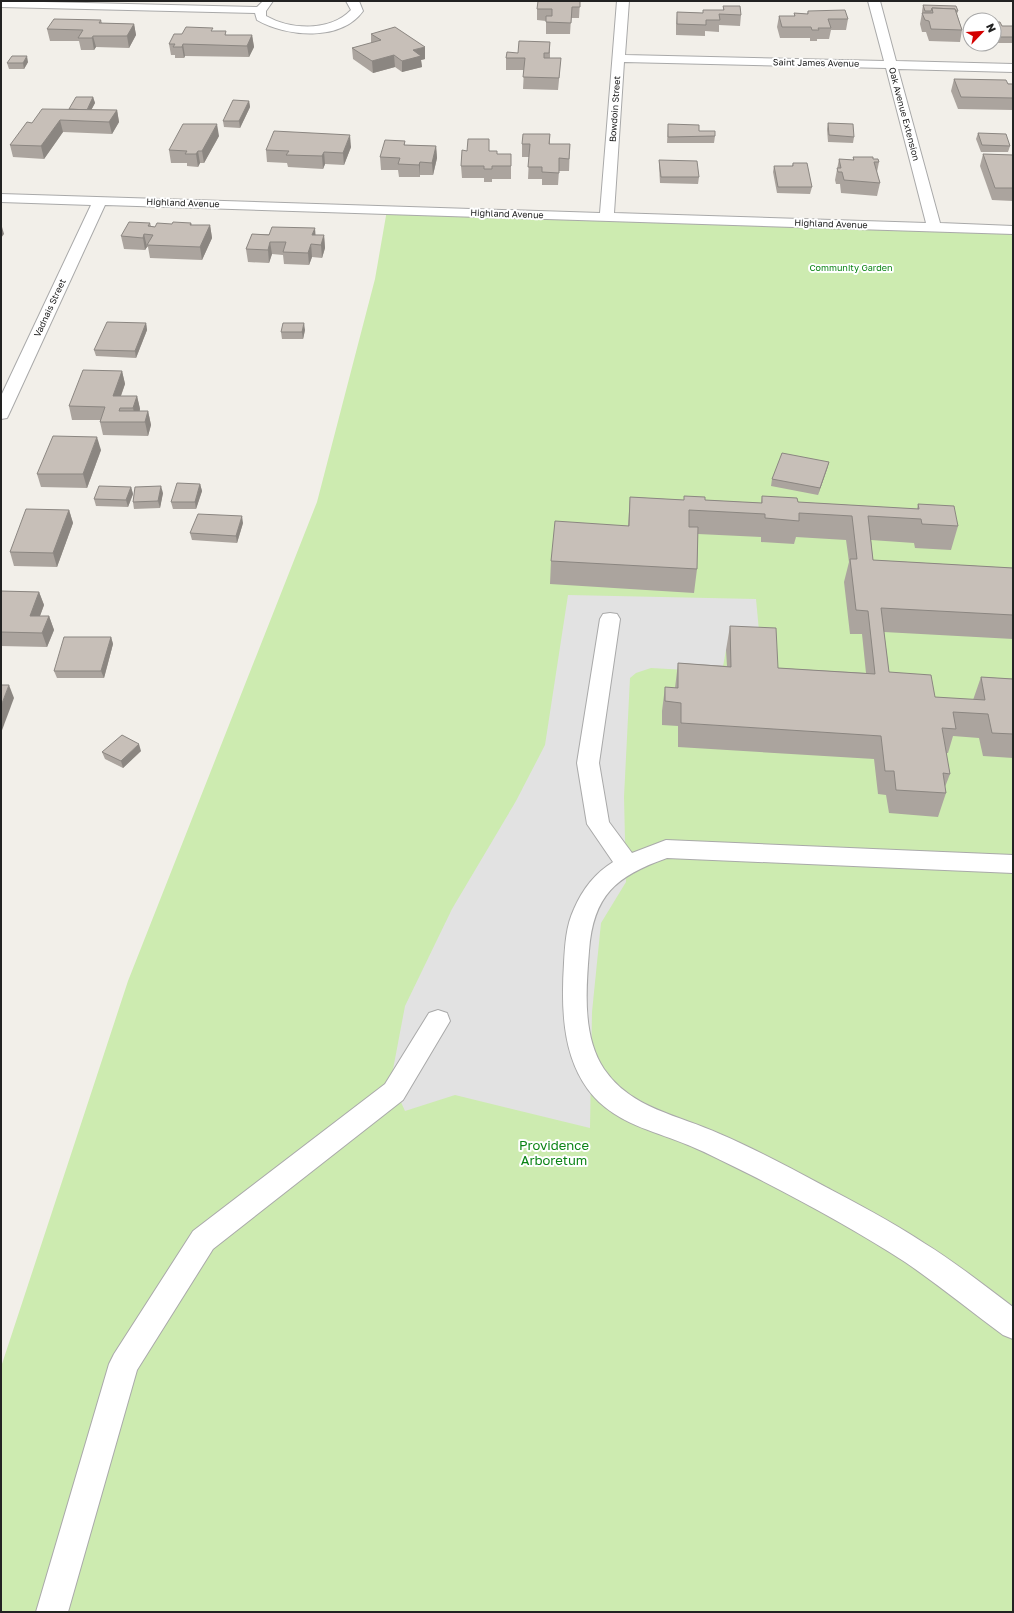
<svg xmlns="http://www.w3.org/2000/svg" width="1014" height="1613" viewBox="0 0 1014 1613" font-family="'Golos Text',sans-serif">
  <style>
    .grass { fill: #cdebb0 }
    .parking { fill: #e2e2e2 }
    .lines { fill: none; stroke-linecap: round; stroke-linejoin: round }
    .minor-casing { stroke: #a9a9a9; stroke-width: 2 }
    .minor { fill: #fff; fill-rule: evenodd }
    .wall { fill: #aba49e }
    .shaded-wall { fill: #8b8681 }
    .building { fill: #c7bfb8; stroke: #8b8681 }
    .labels { text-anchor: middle; stroke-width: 4; stroke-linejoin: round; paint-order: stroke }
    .far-street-label { font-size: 9px; fill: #222; stroke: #fff }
    .far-park-label { font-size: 9px; fill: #0c8416; stroke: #fff }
    .near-park-label { font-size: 13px; fill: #0c8416; stroke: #fff }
  </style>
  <rect width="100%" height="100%" fill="#f2efe9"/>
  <path class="grass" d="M 387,210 L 1013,230 L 1013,1612 L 1,1612 L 1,1367 L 128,981 L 317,502 L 375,279 Z"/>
  <path class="parking" d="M 568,595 L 756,599 L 761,652 L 726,650 L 722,672 L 651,668 L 636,673 L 630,678 L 624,797 L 626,882 L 601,923 L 592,1012 L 590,1128 L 455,1095 L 405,1111 L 391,1080 L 405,1006 L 452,909 L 516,801 L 545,745 Z"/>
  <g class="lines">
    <g class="minor-casing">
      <g id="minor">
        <path d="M 1,1 L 257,7 L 263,1 L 273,1 L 266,11 L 266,16 C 291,30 330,32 351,10 L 346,1 L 359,1 L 363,11 C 341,42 286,37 257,20 L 255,13 L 1,7 Z"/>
        <path d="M 617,1 L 629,1 L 625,55 L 884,61 L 868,1 L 880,1 L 896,61 L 1013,64 L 1013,72 L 898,69 L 940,223 L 1013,226 L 1013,234 L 105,205 L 9,414 L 7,418 L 1,419 L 1,396 L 91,205 L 1,202 L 1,194 L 600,213 ZM 624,62 L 886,68 L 926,223 L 614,213 Z"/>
        <path d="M 610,613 L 617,614 L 620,619 L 599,763 L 609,822 L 632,853 L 666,840 L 1013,855 L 1013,873 L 667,858 C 616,876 593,895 589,951 C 586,989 582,1036 604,1069 C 631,1109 679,1115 720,1134 C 755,1149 789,1167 822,1185 C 856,1203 891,1221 924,1243 C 955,1262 984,1285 1013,1307 L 1013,1339 L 1003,1335 C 970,1311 939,1285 905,1262 C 856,1230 804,1202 751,1175 C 730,1165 710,1154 688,1145 C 657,1132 625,1126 599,1102 C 562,1066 561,1011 564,963 C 565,945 566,926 574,909 C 582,890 595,873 613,862 L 587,824 L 577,763 L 600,619 L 603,614 Z"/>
        <path d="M 438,1010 L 447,1013 L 450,1021 L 403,1100 L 213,1249 L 137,1370 L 68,1612 L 36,1612 L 109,1364 L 114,1354 L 193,1231 L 385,1084 L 429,1013 Z"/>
      </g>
    </g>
    <use href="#minor" class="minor"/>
  </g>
  <g class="wall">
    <path d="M 580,1 L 579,18 L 571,18 L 570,34 L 546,34 L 546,21 L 537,20 L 537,9 Z"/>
    <rect x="768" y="1" width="27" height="1"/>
    <path d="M 923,5 L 958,11 L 957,14 L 962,30 L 960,42 L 929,41 L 926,32 L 922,32 L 920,24 L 922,13 L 922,11 Z"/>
    <path d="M 723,6 L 741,15 L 740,26 L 719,25 L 719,32 L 705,31 L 705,36 L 676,35 L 676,24 L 677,12 L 703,13 L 723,10 Z"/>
    <path d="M 808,11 L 848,19 L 846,30 L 831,30 L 829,39 L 817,39 L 817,41 L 810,41 L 810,38 L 780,38 L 777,27 L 779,16 L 794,16 L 794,13 L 807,14 Z"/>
    <path d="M 101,20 L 102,23 L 134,24 L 136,35 L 129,48 L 96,47 L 94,50 L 81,50 L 79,41 L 50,41 L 47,29 Z"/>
    <path d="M 994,22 L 1002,26 L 1013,26 L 1013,43 L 994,43 Z"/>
    <path d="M 213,31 L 227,35 L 252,35 L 254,47 L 249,57 L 185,56 L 184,58 L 175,58 L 175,55 L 171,55 L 169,44 L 182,34 Z"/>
    <path d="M 371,34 L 425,59 L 421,60 L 422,67 L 402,72 L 395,67 L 373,73 L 353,59 L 352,48 L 371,43 Z"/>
    <path d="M 550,42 L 550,58 L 560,70 L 558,90 L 523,89 L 524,70 L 506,70 L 506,58 L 518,53 Z"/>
    <path d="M 28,62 L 24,69 L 9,69 L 7,63 Z"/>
    <path d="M 954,79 L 1013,84 L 1013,110 L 958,109 L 951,91 Z"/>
    <path d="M 93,97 L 95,103 L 91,110 L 117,110 L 119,122 L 112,134 L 63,132 L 44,159 L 13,157 L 10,145 L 32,123 L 69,109 Z"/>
    <path d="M 249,101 L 250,107 L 240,128 L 224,127 L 223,121 Z"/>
    <path d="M 828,123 L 854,137 L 853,143 L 828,142 L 827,129 Z"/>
    <path d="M 668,124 L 699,131 L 715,136 L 714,143 L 667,143 Z"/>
    <path d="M 978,133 L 1010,146 L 1008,152 L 981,152 L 976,139 Z"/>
    <path d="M 550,134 L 550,144 L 570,144 L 569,171 L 559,171 L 558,185 L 542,185 L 542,179 L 528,179 L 529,157 L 522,157 L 522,144 Z"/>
    <path d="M 219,136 L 204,163 L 200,163 L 198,167 L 187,166 L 187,163 L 171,163 L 169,150 Z"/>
    <path d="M 405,141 L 405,145 L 436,146 L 437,158 L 433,175 L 420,175 L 420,177 L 399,177 L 398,170 L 381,170 L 380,157 Z"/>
    <path d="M 351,147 L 344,165 L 325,164 L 323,169 L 288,167 L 287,163 L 267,162 L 266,150 Z"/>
    <path d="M 489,151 L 497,154 L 511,154 L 511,179 L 492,179 L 492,182 L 484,182 L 484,178 L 462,178 L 461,166 Z"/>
    <path d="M 983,154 L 1013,155 L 1013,201 L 992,200 L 980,166 Z"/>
    <path d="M 853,157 L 873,159 L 879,162 L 877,172 L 880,183 L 877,196 L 841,193 L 840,184 L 836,184 L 835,180 L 839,159 L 853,160 Z"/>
    <path d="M 659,160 L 699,177 L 698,184 L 660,183 L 659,166 Z"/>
    <path d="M 793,163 L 812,187 L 810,194 L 777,193 L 773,172 L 774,166 L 792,166 Z"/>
    <path d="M 150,223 L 151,226 L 155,227 L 172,224 L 191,223 L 192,225 L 210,225 L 212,238 L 202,260 L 150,258 L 148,247 L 147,247 L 145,250 L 124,249 L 121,236 Z"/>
    <path d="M 252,234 L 324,235 L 325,248 L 322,258 L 312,257 L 309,265 L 284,264 L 283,255 L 272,254 L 269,263 L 248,262 L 246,249 Z"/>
    <path d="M 146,323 L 147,330 L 136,358 L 96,356 L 94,350 Z"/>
    <path d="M 305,330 L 303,339 L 282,339 L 281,332 Z"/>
    <path d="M 122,371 L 125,384 L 121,396 L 137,396 L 140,409 L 140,411 L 148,411 L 151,425 L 148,436 L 103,435 L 100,422 L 100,420 L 72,420 L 69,406 Z"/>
    <path d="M 101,450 L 87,488 L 41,487 L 37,474 Z"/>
    <path d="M 829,462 L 827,469 L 818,495 L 771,486 L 772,479 Z"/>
    <path d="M 200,484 L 202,491 L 196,509 L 173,509 L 171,502 Z"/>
    <path d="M 131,487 L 133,494 L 128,507 L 96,506 L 94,499 Z"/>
    <path d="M 163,493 L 160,508 L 134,509 L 133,502 Z"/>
    <path d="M 684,496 L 705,500 L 761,503 L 762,496 L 798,502 L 917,509 L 918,504 L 958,526 L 951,550 L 915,548 L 914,543 L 871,540 L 873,560 L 1013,568 L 1013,639 L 884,632 L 889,672 L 935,697 L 973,700 L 981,677 L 1013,679 L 1013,758 L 983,756 L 979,738 L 953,736 L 948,753 L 946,753 L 950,774 L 945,787 L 946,793 L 938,817 L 889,813 L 886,795 L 878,794 L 874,759 L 678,747 L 678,726 L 662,725 L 662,711 L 665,687 L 675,688 L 678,663 L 727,666 L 726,650 L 730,626 L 778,668 L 866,673 L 862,634 L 850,634 L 844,582 L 849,562 L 846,540 L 796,537 L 794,544 L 761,542 L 761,537 L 698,534 L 697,569 L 694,593 L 550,584 L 551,561 L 628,526 L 630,497 L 684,500 Z"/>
    <path d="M 69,510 L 73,523 L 57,567 L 14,566 L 10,552 Z"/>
    <path d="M 243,523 L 237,543 L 192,540 L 190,533 Z"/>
    <path d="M 1,591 L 39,592 L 44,605 L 40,616 L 49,616 L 54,630 L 47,647 L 1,646 Z"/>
    <path d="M 111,637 L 113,644 L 104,678 L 57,678 L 54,671 Z"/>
    <path d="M 141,751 L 123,768 L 105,759 L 102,752 Z"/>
  </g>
  <g class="shaded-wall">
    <path d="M 134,24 L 136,35 L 129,48 L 127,36 Z"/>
    <path d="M 252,35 L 254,47 L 249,57 L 247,46 Z"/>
    <path d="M 93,36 L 96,47 L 94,50 L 92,38 Z"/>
    <path d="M 183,44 L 185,56 L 184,58 L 182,47 Z"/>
    <path d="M 425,47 L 425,59 L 421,60 L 422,67 L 402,72 L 402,61 L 413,50 Z"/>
    <path d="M 394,55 L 395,67 L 373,73 L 372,61 Z"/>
    <path d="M 27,56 L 28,62 L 24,69 L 23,63 Z"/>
    <path d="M 93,97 L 95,103 L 88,116 L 87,110 Z"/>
    <path d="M 249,101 L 250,107 L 240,128 L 239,121 Z"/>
    <path d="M 117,110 L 119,122 L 112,134 L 109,122 Z"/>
    <path d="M 60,120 L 63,132 L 44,159 L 41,146 Z"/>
    <path d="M 217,124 L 219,136 L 204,163 L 202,151 Z"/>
    <path d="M 350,135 L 351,147 L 344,165 L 343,153 Z"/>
    <path d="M 436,146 L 437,158 L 433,175 L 432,163 Z"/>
    <path d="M 198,151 L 200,163 L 198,167 L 196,154 Z"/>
    <path d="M 324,152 L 325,164 L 323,169 L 322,156 Z"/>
    <path d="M 420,162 L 420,177 L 419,165 Z"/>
    <path d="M 210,225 L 212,238 L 202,260 L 200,247 Z"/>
    <path d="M 2,227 L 4,234 L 1,238 L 1,228 Z"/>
    <path d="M 315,228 L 316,241 L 312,235 Z"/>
    <path d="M 144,234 L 147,247 L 145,250 L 143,238 Z"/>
    <path d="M 324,235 L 325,248 L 322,258 L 321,245 Z"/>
    <path d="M 270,242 L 272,254 L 269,263 L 268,250 Z"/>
    <path d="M 311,244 L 312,257 L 309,265 L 308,253 Z"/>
    <path d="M 146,323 L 147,330 L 136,358 L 135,351 Z"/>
    <path d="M 304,323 L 305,330 L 303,339 L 302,332 Z"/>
    <path d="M 122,371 L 125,384 L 116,409 L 113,396 Z"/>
    <path d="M 137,396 L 140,409 L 136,421 L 133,408 Z"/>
    <path d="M 148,411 L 151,425 L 148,436 L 145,422 Z"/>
    <path d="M 97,437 L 101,450 L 87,488 L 83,474 Z"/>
    <path d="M 829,462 L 827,469 L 818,495 L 820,488 Z"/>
    <path d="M 200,484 L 202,491 L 196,509 L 195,502 Z"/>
    <path d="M 161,486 L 163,493 L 160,508 L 158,501 Z"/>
    <path d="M 131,487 L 133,494 L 128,507 L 126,500 Z"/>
    <path d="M 69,510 L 73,523 L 57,567 L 53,553 Z"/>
    <path d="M 242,516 L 243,523 L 237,543 L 236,536 Z"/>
    <path d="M 39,592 L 44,605 L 35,629 L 30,616 Z"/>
    <path d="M 49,616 L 54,630 L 47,647 L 42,633 Z"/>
    <path d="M 111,637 L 113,644 L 104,678 L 101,671 Z"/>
    <path d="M 9,685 L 14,698 L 1,733 L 1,706 Z"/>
    <path d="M 139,744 L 141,751 L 123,768 L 121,761 Z"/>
  </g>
  <g class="building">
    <path d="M 538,1 L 580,1 L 580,7 L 572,7 L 571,23 L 546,22 L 546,16 L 552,16 L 552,9 L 537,9 Z"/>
    <path d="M 923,5 L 956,6 L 958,11 L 956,11 L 955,9 L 932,8 L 931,11 L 925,11 Z"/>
    <path d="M 723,6 L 740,6 L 741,15 L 719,14 L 720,20 L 706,20 L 706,25 L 677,24 L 677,12 L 703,13 L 703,10 L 724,10 Z"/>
    <path d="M 932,8 L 955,9 L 962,30 L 931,29 L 929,21 L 925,20 L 922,13 L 933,13 Z"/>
    <path d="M 845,10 L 848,19 L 828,19 L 831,28 L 818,28 L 819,30 L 812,30 L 811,27 L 782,27 L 779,16 L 795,16 L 794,13 L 808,14 L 808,11 Z"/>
    <path d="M 54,19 L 101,20 L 99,23 L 134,24 L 127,36 L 93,36 L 92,38 L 78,38 L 83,30 L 47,29 Z"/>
    <path d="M 994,22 L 1000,22 L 1002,26 L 1013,26 L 1013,37 L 994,37 Z"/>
    <path d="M 186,27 L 213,28 L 211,31 L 226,31 L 225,35 L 252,35 L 247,46 L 183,44 L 182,47 L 173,47 L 175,44 L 169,44 L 174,34 L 182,34 Z"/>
    <path d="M 395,27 L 425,47 L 413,50 L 421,56 L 402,61 L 394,55 L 372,61 L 352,48 L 381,40 L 371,34 Z"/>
    <path d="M 519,41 L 550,42 L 549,53 L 544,53 L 544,58 L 561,58 L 559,78 L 523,77 L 525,58 L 506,58 L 507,52 L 518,53 Z"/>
    <path d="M 12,56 L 27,56 L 23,63 L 7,63 Z"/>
    <path d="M 954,79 L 1006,80 L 1008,84 L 1013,84 L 1013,98 L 961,97 Z"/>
    <path d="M 76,97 L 93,97 L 87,110 L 69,109 Z"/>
    <path d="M 233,100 L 249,101 L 239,121 L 223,121 Z"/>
    <path d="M 42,109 L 117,110 L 109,122 L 60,120 L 41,146 L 10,145 L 27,122 L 32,123 Z"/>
    <path d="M 828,123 L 853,124 L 854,137 L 829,135 Z"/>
    <path d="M 183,124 L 217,124 L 202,151 L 198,151 L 196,154 L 185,154 L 187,151 L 169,150 Z"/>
    <path d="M 668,124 L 699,125 L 699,131 L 715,131 L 715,136 L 668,137 Z"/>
    <path d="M 274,131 L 350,135 L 343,153 L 324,152 L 322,156 L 286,155 L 289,151 L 266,150 Z"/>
    <path d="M 978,133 L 1006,134 L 1010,146 L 982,145 Z"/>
    <path d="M 523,134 L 550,134 L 549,144 L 570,144 L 569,159 L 559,158 L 559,173 L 542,172 L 542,167 L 528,167 L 530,144 L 522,144 Z"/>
    <path d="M 468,139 L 489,139 L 489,151 L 497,151 L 497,154 L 511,154 L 511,166 L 492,166 L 492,169 L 484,169 L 484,166 L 461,166 L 462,150 L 467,151 Z"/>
    <path d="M 385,140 L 405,141 L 404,145 L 436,146 L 432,163 L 420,162 L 419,165 L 398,164 L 400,158 L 380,157 Z"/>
    <path d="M 983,154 L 1013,155 L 1013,188 L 995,188 Z"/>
    <path d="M 853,157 L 873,157 L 873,159 L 878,159 L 879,162 L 874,162 L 880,183 L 844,180 L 842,172 L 838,172 L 837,168 L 841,168 L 839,159 L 854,160 Z"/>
    <path d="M 659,160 L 697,161 L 699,177 L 661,177 Z"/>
    <path d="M 793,163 L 807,163 L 812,187 L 778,187 L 774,166 L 793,166 Z"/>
    <path d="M 129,222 L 150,223 L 148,226 L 155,227 L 157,223 L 172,224 L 173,222 L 191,223 L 190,225 L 210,225 L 200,247 L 147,245 L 153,235 L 144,234 L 143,238 L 121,236 Z"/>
    <path d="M 272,227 L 315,228 L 312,235 L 324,235 L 321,245 L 311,244 L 308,253 L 283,252 L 286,242 L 270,242 L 268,250 L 246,249 L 252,234 L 269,235 Z"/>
    <path d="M 107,322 L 146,323 L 135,351 L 94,350 Z"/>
    <path d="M 283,323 L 304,323 L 302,332 L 281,332 Z"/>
    <path d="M 83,370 L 122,371 L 113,396 L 137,396 L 133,408 L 120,408 L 119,411 L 148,411 L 145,422 L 100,422 L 105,407 L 69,406 Z"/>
    <path d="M 53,436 L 97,437 L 83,474 L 37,474 Z"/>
    <path d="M 782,453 L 829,462 L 820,488 L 772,479 Z"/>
    <path d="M 177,483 L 200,484 L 195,502 L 171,502 Z"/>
    <path d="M 99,486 L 131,487 L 126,500 L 94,499 Z"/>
    <path d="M 161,486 L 158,501 L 133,502 L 135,487 Z"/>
    <path d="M 684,496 L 705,497 L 705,500 L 762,503 L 762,496 L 797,498 L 798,502 L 919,509 L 918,504 L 954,506 L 958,526 L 922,524 L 921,519 L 868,516 L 873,560 L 1013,568 L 1013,615 L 881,608 L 889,672 L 931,675 L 935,697 L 985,700 L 981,677 L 1013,679 L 1013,734 L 992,733 L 988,714 L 953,712 L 956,729 L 942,728 L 950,774 L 943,773 L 946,793 L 896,790 L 894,771 L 885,771 L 881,736 L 681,723 L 681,703 L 665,701 L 665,687 L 678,688 L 678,663 L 731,667 L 730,626 L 776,628 L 778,668 L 875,674 L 868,611 L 856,610 L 850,559 L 857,559 L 852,516 L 799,513 L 799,521 L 765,518 L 765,514 L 689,510 L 689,527 L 698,527 L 697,569 L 551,561 L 555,521 L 629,526 L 630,497 L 684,500 Z"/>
    <path d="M 26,509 L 69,510 L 53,553 L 10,552 Z"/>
    <path d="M 198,514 L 242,516 L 236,536 L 190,533 Z"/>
    <path d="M 1,591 L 39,592 L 30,616 L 49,616 L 42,633 L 1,632 Z"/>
    <path d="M 64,637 L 111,637 L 101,671 L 54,671 Z"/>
    <path d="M 1,685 L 9,685 L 1,706 Z"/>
    <path d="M 122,735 L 139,744 L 121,761 L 102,752 Z"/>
  </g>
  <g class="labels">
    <g class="far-street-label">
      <text transform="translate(816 63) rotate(1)" y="3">Saint James Avenue</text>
      <text transform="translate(615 109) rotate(-86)" y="3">Bowdoin Street</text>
      <text transform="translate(904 114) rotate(75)" y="3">Oak Avenue Extension</text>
      <text transform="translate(183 203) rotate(2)" y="3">Highland Avenue</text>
      <text transform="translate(507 214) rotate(2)" y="3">Highland Avenue</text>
      <text transform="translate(831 224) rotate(2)" y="3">Highland Avenue</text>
      <text transform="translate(50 308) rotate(-65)" y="3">Vadnais Street</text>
    </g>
    <g class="far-park-label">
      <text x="851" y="271">Community Garden</text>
    </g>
    <g class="near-park-label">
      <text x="554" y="1150">Providence<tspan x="554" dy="15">Arboretum</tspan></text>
    </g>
  </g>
  <rect width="1014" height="1613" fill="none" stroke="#222222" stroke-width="4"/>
  <g transform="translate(982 32) rotate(65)"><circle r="19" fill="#ffffff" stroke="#a7a7a7"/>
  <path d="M0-3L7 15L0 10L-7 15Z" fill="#d40000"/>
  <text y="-6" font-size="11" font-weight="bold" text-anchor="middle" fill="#222222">N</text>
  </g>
</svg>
